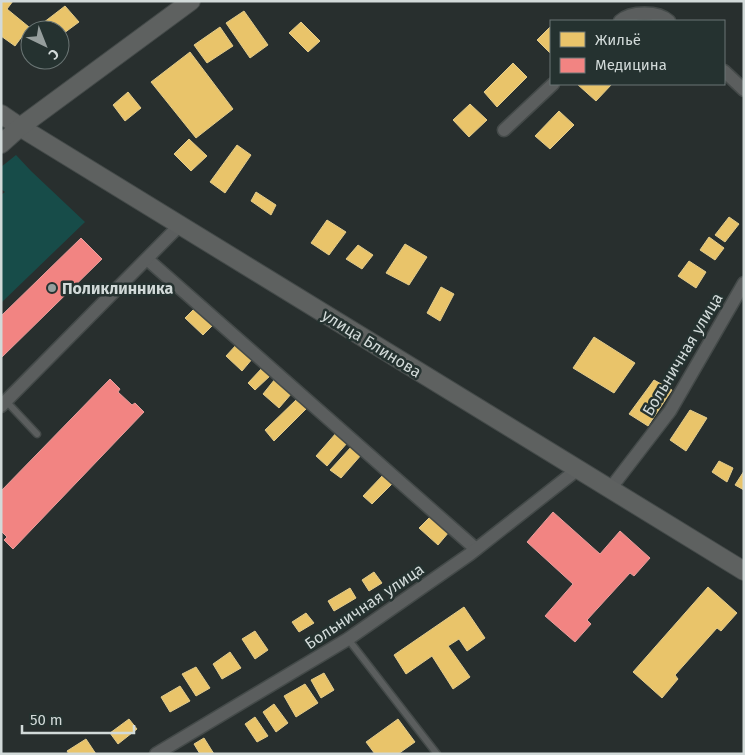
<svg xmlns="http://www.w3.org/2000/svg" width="745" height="755" viewBox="0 0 745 755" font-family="'Fira Sans',sans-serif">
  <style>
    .green { fill: #174c49 }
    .homes { fill: #e9c46a; stroke: #e2cb8b }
    .health { fill: #f28482; stroke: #e89e9c }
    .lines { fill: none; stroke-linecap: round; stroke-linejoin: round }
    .service-casing { stroke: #444a49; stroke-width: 9 }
    .minor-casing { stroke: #444a49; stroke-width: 15 }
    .secondary-casing { stroke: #444a49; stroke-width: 20 }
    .service { stroke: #5b5e5e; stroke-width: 6 }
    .minor { stroke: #5b5e5e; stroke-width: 12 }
    .secondary { stroke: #5e6160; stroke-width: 18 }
    .poi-dot { fill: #969e9d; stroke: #253230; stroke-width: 2 }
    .labels { text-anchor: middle; stroke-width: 5; stroke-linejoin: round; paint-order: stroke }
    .poi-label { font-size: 16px; font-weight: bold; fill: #d2dad9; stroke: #253230; text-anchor: start }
    .street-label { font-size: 16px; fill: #d2dad9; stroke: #253230 }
  </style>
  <rect width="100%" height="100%" fill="#282f2e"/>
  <path class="green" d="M 16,155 L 31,171 L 85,222 L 1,303 L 1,195 L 5,192 L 1,189 L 1,167 Z"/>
  <g class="homes">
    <path d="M 1,1 L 13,1 L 7,9 L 29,27 L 15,46 L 1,36 Z"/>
    <path d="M 65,6 L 79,22 L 60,36 L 60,30 L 43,30 L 39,26 Z"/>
    <path d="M 244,11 L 268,45 L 250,58 L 226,23 Z"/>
    <path d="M 301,22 L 320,41 L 308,52 L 289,33 Z"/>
    <path d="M 551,26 L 551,51 L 550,53 L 537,40 Z"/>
    <path d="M 220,27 L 233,46 L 207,63 L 194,45 Z"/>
    <path d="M 190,52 L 233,109 L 196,138 L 151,82 Z"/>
    <path d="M 513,63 L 527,77 L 497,107 L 484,92 Z"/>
    <path d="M 577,84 L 612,84 L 596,101 Z"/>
    <path d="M 128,92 L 141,108 L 125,121 L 113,105 Z"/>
    <path d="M 470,104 L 487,120 L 469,137 L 453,120 Z"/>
    <path d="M 559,111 L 574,125 L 550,149 L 535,136 Z"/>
    <path d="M 189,139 L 207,156 L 191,171 L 174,154 Z"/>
    <path d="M 237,145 L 251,155 L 225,193 L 210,182 Z"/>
    <path d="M 256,192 L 276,205 L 271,215 L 251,201 Z"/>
    <path d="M 729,217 L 739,224 L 725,242 L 715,235 Z"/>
    <path d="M 327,220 L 346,232 L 329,255 L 311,243 Z"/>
    <path d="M 709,237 L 724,248 L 715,260 L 700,250 Z"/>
    <path d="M 405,244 L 427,257 L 409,285 L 386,273 Z"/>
    <path d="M 358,245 L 373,255 L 362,269 L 346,259 Z"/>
    <path d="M 689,261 L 706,272 L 696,288 L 678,276 Z"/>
    <path d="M 441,287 L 454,294 L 440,321 L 427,313 Z"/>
    <path d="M 195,308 L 214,324 L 203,335 L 185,318 Z"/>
    <path d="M 594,337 L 635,363 L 614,393 L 573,368 Z"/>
    <path d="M 237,344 L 253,358 L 242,371 L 226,356 Z"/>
    <path d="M 263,367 L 271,375 L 255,390 L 248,383 Z"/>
    <path d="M 275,379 L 292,393 L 279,408 L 263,394 Z"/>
    <path d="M 654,380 L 672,390 L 648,426 L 629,414 Z"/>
    <path d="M 297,399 L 307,408 L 274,441 L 265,430 Z"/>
    <path d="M 690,410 L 707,418 L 686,451 L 670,440 Z"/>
    <path d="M 337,432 L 348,442 L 327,466 L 316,456 Z"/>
    <path d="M 352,446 L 362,454 L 341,478 L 330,470 Z"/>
    <path d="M 719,461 L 733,468 L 727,482 L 712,472 Z"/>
    <path d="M 744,471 L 744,490 L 735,485 Z"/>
    <path d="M 384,474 L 394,482 L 372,504 L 363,496 Z"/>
    <path d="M 431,516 L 449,532 L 438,545 L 419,528 Z"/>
    <path d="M 374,572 L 382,583 L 369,591 L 362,580 Z"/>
    <path d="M 708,587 L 737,613 L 721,631 L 717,628 L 675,675 L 678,679 L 662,698 L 633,672 Z"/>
    <path d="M 350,588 L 356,598 L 334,611 L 328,601 Z"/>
    <path d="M 464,607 L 485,638 L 467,651 L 459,639 L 448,646 L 470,677 L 453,689 L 432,656 L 406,674 L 394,655 Z"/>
    <path d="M 306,613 L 314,623 L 299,632 L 292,622 Z"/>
    <path d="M 255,631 L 268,650 L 255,659 L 242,639 Z"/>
    <path d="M 230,652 L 241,668 L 222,679 L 213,664 Z"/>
    <path d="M 196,667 L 210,688 L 196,696 L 182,674 Z"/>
    <path d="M 324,673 L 334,690 L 321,698 L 311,680 Z"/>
    <path d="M 305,684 L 318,703 L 296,717 L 284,696 Z"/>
    <path d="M 180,686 L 190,701 L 170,712 L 161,697 Z"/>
    <path d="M 274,704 L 288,723 L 276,732 L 263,712 Z"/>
    <path d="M 255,717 L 268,736 L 257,742 L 245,724 Z"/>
    <path d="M 129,719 L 137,729 L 118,744 L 110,733 Z"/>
    <path d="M 398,719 L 415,742 L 398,754 L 375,754 L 366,742 Z"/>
    <path d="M 204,738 L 214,754 L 200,754 L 194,744 Z"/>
    <path d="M 86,739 L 96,754 L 69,754 L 67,751 Z"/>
  </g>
  <g class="health">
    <path d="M 81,238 L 102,259 L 1,358 L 1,316 Z"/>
    <path d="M 110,379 L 120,389 L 118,392 L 132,405 L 135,403 L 144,412 L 13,549 L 4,540 L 7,537 L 1,531 L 1,491 Z"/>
    <path d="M 553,512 L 600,554 L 620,531 L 650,558 L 634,576 L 630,573 L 587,620 L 591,624 L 575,642 L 545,616 L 573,584 L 527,542 Z"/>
  </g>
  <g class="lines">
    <g class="service-casing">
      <g id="service">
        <path d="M 6,401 L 37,434"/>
        <path d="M 348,639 L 437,754"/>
      </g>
    </g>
    <g class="minor-casing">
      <g id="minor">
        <path d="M 620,21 C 631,11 658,11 669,21"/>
        <path d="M 724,71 L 744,90"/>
        <path d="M 504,130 L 553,84"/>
        <path d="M 147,259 L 476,549"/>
        <path d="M 1,406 L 180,225"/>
        <path d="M 610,489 L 670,411 L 744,283"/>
        <path d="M 156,754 L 348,639 L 470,554 L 578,469"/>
      </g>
    </g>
    <g class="secondary-casing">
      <g id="secondary">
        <path d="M 1,114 L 20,127 L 744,571"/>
        <path d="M 1,144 L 20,127 L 191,1"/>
      </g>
    </g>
    <use href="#service" class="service"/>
    <use href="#minor" class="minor"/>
    <use href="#secondary" class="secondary"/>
  </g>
  <circle class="poi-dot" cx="52" cy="288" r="5"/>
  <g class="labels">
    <g class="poi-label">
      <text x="62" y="294">Поликлинника</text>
    </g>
    <g class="street-label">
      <text transform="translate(372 343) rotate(32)" y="6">улица Блинова</text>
      <text transform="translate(682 354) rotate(-59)" y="6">Больничная улица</text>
      <text transform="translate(364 606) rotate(-34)" y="6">Больничная улица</text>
    </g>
  </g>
  <rect width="745" height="755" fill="none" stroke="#d2dad9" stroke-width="5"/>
  <rect x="550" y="20" width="175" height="65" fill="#253230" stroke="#6a7574"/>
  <rect x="560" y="32" width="25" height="15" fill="#e9c46a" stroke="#6a7574"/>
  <text x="595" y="45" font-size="15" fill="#d2dad9">Жильё</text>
  <rect x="560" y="58" width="25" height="15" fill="#f28482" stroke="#6a7574"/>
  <text x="595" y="70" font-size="15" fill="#d2dad9">Медицина</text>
  <g transform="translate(45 45) rotate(137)"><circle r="24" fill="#253230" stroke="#6a7574"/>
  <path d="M0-4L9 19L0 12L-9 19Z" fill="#969e9d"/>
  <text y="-8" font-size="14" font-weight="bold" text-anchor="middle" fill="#d2dad9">С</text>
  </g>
  <path d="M22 725v8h112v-8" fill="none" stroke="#d2dad9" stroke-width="2.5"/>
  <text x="30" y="725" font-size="15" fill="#d2dad9" stroke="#253230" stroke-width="4" paint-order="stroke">50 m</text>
</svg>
